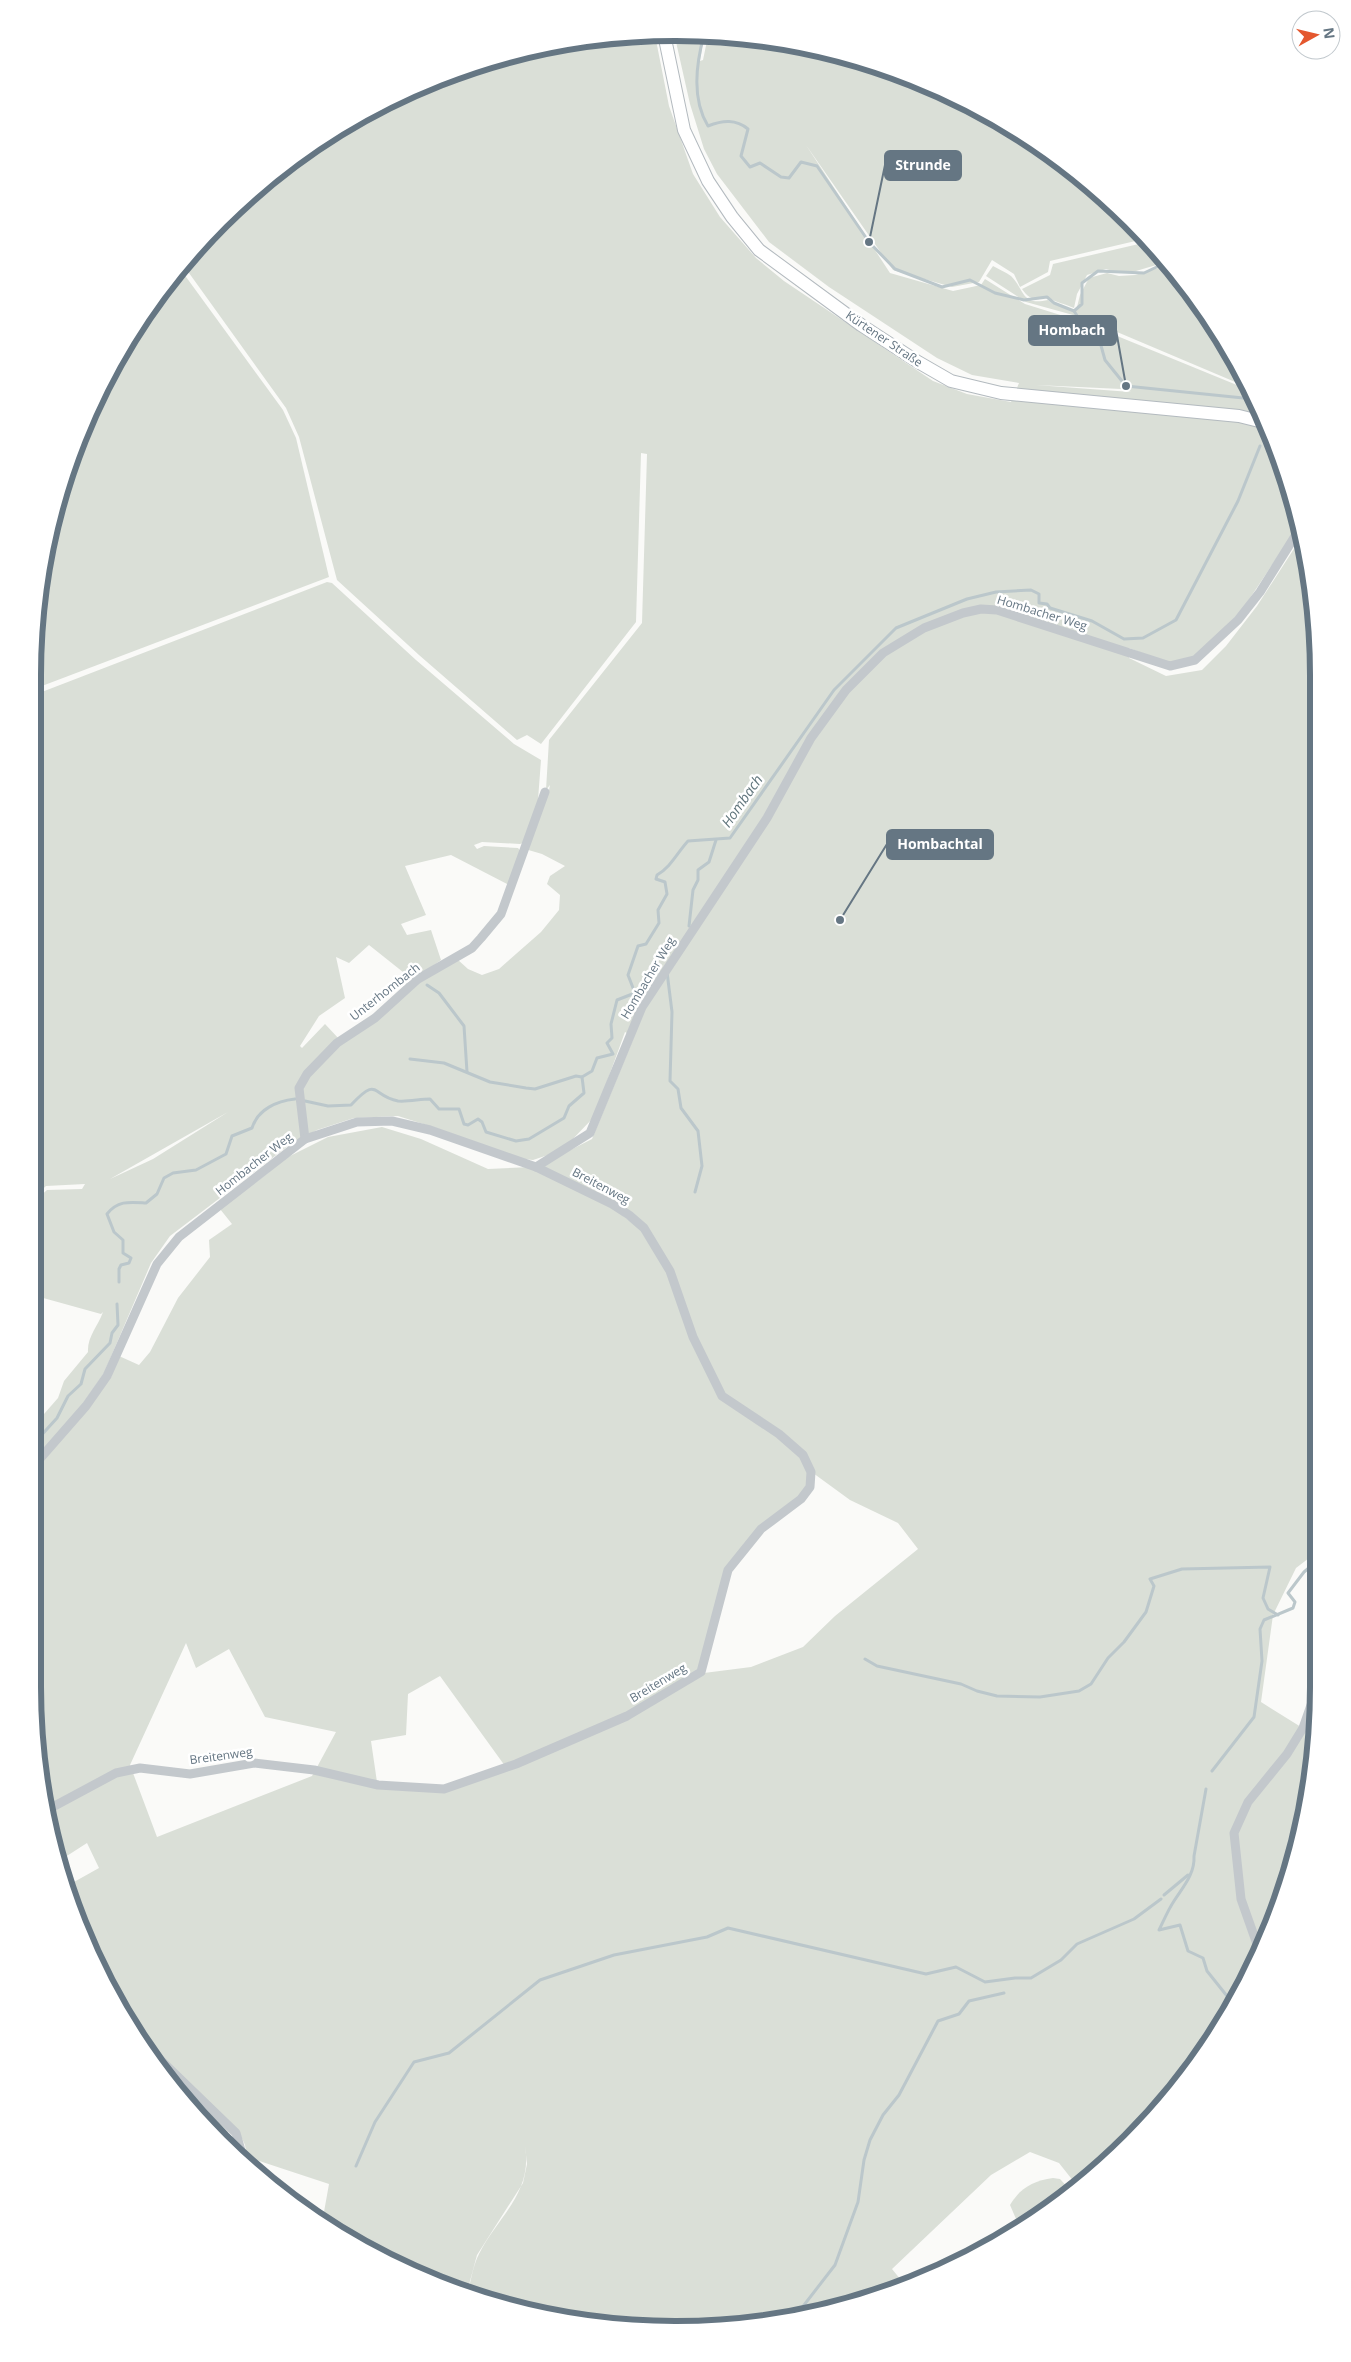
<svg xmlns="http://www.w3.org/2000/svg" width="1351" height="2362" viewBox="0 0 1351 2362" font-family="'Open Sans',sans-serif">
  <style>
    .green { fill: #dadfd7; fill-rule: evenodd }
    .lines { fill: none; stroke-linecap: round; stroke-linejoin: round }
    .stream { stroke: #bbc7cb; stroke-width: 3 }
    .secondary-casing { stroke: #b3babf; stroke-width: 14 }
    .minor { stroke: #c3c8cc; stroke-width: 9 }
    .secondary { stroke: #fff; stroke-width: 12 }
    .labels { text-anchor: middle; stroke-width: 5; stroke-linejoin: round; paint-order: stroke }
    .street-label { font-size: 12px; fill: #657683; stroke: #fff }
    .water-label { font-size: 14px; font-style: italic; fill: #60757c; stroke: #fff }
    .rim { fill: none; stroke: #657683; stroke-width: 6 }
    .leader { fill: none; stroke: #657683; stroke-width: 2 }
    .callout-dot { fill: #657683; stroke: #fff; stroke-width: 2 }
    .callout { fill: #657683; stroke: #657683; stroke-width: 2 }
    .callout-label { font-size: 14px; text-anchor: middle; font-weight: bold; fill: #fff }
  </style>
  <rect width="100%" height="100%" fill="#fafaf8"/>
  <g class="green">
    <path d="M 674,33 L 704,35 L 700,61 L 703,60 L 708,36 L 801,45 L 921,81 L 1032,141 L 1130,221 L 1144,239 L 1050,261 L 1048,272 L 1020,287 L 1014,274 L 992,260 L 979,282 L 952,287 L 893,270 L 806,145 L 890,273 L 953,291 L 981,285 L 985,279 L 1025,304 L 1083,322 L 1249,390 L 1284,469 L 1296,529 L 1242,610 L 1209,644 L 1194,656 L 1182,662 L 1168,663 L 1129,648 L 1129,658 L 1166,676 L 1202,670 L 1226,646 L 1257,606 L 1299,541 L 1317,633 L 1317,1552 L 1296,1568 L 1273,1615 L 1261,1702 L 1301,1727 L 1284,1754 L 1247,1799 L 1232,1833 L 1239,1900 L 1257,1950 L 1210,2043 L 1159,2111 L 1078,2187 L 1059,2163 L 1030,2152 L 991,2175 L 892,2269 L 905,2285 L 882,2295 L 801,2317 L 676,2329 L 509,2308 L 468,2292 C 471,2280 473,2266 479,2254 C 498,2216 533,2193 525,2146 L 527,2164 L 523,2183 L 477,2255 L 467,2292 L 391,2263 L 322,2223 L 329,2184 L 247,2157 L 245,2145 L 239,2132 L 140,2037 L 99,1971 L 67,1893 L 65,1887 L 99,1868 L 87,1843 L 59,1861 L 38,1771 L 37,1468 L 111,1377 L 119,1356 L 139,1365 L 150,1352 L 178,1298 L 210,1257 L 209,1240 L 232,1224 L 220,1209 L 268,1173 L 280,1161 L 328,1137 L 382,1127 L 421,1139 L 488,1169 L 532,1167 L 610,1206 L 640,1229 L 667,1272 L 691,1338 L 719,1397 L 778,1435 L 802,1455 L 810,1472 L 808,1486 L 801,1498 L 760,1528 L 727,1570 L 701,1670 L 626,1714 L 505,1766 L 440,1676 L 408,1694 L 406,1735 L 371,1741 L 377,1782 L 316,1769 L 336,1732 L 265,1717 L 229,1649 L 196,1668 L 186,1643 L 130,1765 L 157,1837 L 312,1776 L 314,1772 L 378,1786 L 444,1791 L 516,1766 L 628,1718 L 704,1673 L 751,1667 L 803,1647 L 835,1616 L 918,1549 L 898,1523 L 850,1500 L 813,1473 L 804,1453 L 779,1432 L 723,1394 L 696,1337 L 673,1269 L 646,1226 L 612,1201 L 539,1166 L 592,1139 L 634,1037 L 625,1032 L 594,1117 L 568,1144 L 551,1154 L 533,1160 L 506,1157 L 439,1129 L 398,1116 L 354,1118 L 317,1130 L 288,1146 L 170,1236 L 151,1263 L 104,1373 L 75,1415 L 37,1457 L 37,1422 L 58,1398 L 64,1381 L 88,1352 C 87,1337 98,1326 103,1312 L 101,1314 L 36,1296 L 36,1200 L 47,1190 L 82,1189 L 85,1184 L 46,1186 L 36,1195 L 34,695 L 327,582 L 332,583 L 416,660 L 514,744 L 541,760 L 538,800 L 526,842 L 520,844 L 482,842 L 474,845 L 477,849 L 484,846 L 518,848 L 522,853 L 509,885 L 451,855 L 405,866 L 426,915 L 401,924 L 407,935 L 431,930 L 441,960 L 413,980 L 369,945 L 349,963 L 336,957 L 345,998 L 319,1016 L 300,1046 L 302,1048 L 325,1024 L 340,1040 L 346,1033 L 353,1030 L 354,1032 L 356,1029 L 379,1019 L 416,986 L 423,976 L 455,959 L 457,959 L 468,969 L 482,975 L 499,969 L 541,932 L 559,910 L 560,895 L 547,884 L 550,876 L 565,866 L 542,854 L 525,849 L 548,795 L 550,785 L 546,790 L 549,740 L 642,623 L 647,454 L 641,453 L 636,622 L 541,744 L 527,735 L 517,740 L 419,655 L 337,580 L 299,437 L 286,408 L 184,266 L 221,221 L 318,141 L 429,82 L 550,45 L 655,35 L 669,106 L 693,174 L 720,217 L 756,258 L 784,281 L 933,381 L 967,394 L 1011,402 L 1019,383 L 972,375 L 937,358 L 829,287 L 769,242 L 717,174 L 704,149 L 690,104 ZM 1036,385 L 1121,389 L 1131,392 ZM 228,1112 L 153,1159 L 110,1179 Z"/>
    <path d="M 1143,243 L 1148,244 L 1163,263 L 1136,271 L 1119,273 L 1106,269 L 1087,275 L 1077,294 L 1074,308 C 1066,304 1056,303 1048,297 C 1035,301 1030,300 1022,289 L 1050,275 L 1053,264 Z"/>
    <path d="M 993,266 C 998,269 1006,272 1011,276 C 1025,290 1021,306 1048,300 L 1053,304 L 1076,311 L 1080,295 L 1089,278 L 1107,273 L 1119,276 L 1135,275 L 1165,266 L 1232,354 L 1247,387 L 1084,318 L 1026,302 L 986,276 Z"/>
    <path d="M 181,270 L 283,410 L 296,438 L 329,577 L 34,689 L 34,633 L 67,469 L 141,319 Z"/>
    <path d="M 1314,1705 L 1317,1706 L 1317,1729 L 1284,1893 L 1260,1943 L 1243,1899 L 1236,1834 L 1249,1803 Z"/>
    <path d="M 198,2101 L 228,2132 L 214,2134 L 191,2107 Z"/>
    <path d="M 1053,2178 L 1060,2179 L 1072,2192 L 1020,2228 L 1010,2205 C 1020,2188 1033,2181 1053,2178 Z"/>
  </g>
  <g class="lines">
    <g class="stream">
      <path d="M 704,35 C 696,64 692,100 708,126 C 723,120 736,119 748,129 L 741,156 L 750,167 L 760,163 L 781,177 L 789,178 L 801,162 L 817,166 L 869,242 L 895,269 L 942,287 L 970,280 L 995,293 L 1024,300 L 1047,297 L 1054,303 L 1074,311 L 1082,304 L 1082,283 L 1098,271 L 1144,273 L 1163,264"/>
      <path d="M 1074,311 L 1087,331 L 1100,342 L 1105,360 L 1126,386 L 1253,399"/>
      <path d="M 689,926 L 693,890 L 698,880 L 698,870 L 709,862 L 716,840"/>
      <path d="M 667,972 L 672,1012 L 670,1081 L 678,1089 L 681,1108 L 698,1131 L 702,1166 L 695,1192"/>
      <path d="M 427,985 L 439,993 L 464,1026 L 467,1072"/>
      <path d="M 410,1059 L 444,1063 L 490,1082 L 526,1088 L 535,1089 L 576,1076 L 582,1077"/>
      <path d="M 305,1101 L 328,1106 L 351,1105 C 379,1075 371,1096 398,1101 C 408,1102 420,1099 430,1099 L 439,1109 L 459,1109 L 464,1124 L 468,1125 L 478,1119 L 482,1122 L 486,1132 L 516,1141 L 529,1139 L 564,1118 L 569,1106 L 584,1093 L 582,1077 L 592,1071 L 597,1058 L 613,1054 L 607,1043 L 612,1038 L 611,1024 L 617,1000 L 635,993 L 628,975 L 638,946 L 646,944 L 659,923 L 658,910 L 667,894 L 665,882 L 656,879 L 657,875 C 671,867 677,853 688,841 L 730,838 L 834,690 L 896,628 L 967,599 L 996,592 L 1031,590 L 1039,594 L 1039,603 L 1047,604 L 1050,608 L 1092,621 L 1124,639 L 1143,638 L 1176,620 L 1238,501 L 1260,446"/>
      <path d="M 119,1282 L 119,1269 L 121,1265 L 129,1263 L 131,1258 L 123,1253 L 123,1240 L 114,1232 L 107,1214 C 118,1200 130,1202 146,1203 L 157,1194 L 164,1178 L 173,1173 L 196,1170 L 226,1154 L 232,1136 L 252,1128 C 258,1109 277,1101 295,1099"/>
      <path d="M 37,1440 L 57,1418 L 68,1396 L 81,1384 L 85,1369 L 110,1343 L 112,1333 L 118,1325 L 117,1304"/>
      <path d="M 865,1659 L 877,1666 L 961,1684 L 977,1691 L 997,1696 L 1040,1697 L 1079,1691 L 1091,1684 L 1108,1658 L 1124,1642 L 1146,1612 L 1154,1586 L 1150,1579 L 1182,1569 L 1270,1567 L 1263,1598 L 1268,1609 L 1278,1615"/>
      <path d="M 1212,1771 L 1254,1717 L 1262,1661 L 1260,1629 L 1264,1620 L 1293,1608 L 1295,1602 L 1288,1593 L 1304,1572 L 1317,1561"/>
      <path d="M 1206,1789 L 1194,1856 C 1195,1874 1183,1887 1174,1901 C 1168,1910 1164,1920 1159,1930 L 1180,1925 L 1188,1951 L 1203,1958 L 1207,1971 L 1231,2001"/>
      <path d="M 1164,1895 L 1188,1875"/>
      <path d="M 356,2166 L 375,2122 L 414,2062 L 449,2053 L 540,1980 L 614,1955 L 707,1937 L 728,1928 L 926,1974 L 956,1967 L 985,1982 L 1015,1978 L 1031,1978 L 1061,1960 L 1077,1944 L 1134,1919 L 1161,1899"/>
      <path d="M 794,2318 L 835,2265 L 858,2202 L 864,2160 L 870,2140 L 883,2115 L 899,2095 L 938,2021 L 959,2014 L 969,2001 L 1004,1993"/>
    </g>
    <g class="secondary-casing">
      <path id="secondary" d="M 664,34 L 684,130 L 708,181 L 732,217 L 759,250 L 861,325 L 918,362 L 951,381 L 1001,393 L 1239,416 L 1263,422"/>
    </g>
    <g class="minor">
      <path d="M 305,1139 L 299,1088 L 307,1074 L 337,1043 L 375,1018 L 418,979 L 472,948 L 481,938 L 501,914 L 545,792"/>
      <path d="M 536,1167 L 590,1133 L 642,1007 L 767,818 L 811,738 L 846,690 L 883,653 L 924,628 L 963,613 L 981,609 L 997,610 L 1170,666 L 1195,660 L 1238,620 L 1260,592 L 1297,533"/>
      <path d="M 37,1462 L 86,1406 L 107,1376 L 157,1264 L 179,1237 L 305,1139 L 357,1122 L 392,1121 L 430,1130 L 536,1167 L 612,1204 L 629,1215 L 644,1228 L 670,1271 L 693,1337 L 722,1396 L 779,1434 L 803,1455 L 811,1472 L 810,1487 L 801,1499 L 761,1529 L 728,1570 L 701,1672 L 627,1716 L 516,1764 L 444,1789 L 378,1785 L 314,1770 L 254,1763 L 190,1774 L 140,1768 L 116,1773 L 47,1810"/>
      <path d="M 1258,1947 L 1241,1899 L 1234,1833 L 1248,1802 L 1287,1754 L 1303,1728 L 1317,1688"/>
      <path d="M 144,2044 L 236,2133 L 244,2161"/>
    </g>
    <use href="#secondary" class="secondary"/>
  </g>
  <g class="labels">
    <g class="street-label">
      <text transform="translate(884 339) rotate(34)" y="4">Kürtener Straße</text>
      <text transform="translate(1042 613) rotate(17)" y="4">Hombacher Weg</text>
      <text transform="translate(648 978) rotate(-59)" y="4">Hombacher Weg</text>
      <text transform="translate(385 992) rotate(-38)" y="4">Unterhombach</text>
      <text transform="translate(254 1164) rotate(-38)" y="4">Hombacher Weg</text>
      <text transform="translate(601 1186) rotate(28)" y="4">Breitenweg</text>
      <text transform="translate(658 1683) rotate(-31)" y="4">Breitenweg</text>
      <text transform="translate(221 1756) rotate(-8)" y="4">Breitenweg</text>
    </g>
    <g class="water-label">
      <text transform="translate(742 801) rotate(-55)" y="5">Hombach</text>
    </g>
  </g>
  <path d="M0 0H1351V2362H0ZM675 41H676A634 634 0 0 1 1310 675V1687A634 634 0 0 1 676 2321H675A634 634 0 0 1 41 1687V675A634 634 0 0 1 675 41Z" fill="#fff" fill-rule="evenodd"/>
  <path class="rim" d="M675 41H676A634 634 0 0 1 1310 675V1687A634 634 0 0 1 676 2321H675A634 634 0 0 1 41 1687V675A634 634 0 0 1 675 41Z"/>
  <path class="leader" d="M869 242L885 165M1126 386L1116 330M840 920L887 844"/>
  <g class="callout-dot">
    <circle cx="869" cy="242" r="5"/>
    <circle cx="1126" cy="386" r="5"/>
    <circle cx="840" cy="920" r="5"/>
  </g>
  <g class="callout">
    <rect x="885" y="151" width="76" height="29" rx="5"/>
    <rect x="1029" y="316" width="87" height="29" rx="5"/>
    <rect x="887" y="830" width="106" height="29" rx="5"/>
  </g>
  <g class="callout-label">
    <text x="923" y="170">Strunde</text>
    <text x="1072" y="335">Hombach</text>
    <text x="940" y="849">Hombachtal</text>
  </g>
  <g transform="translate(1316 35) rotate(82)"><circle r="24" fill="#ffffff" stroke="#c1c8cd"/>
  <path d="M0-4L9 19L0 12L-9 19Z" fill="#e4572e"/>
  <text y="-8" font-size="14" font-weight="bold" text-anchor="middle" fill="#657683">N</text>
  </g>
</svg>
